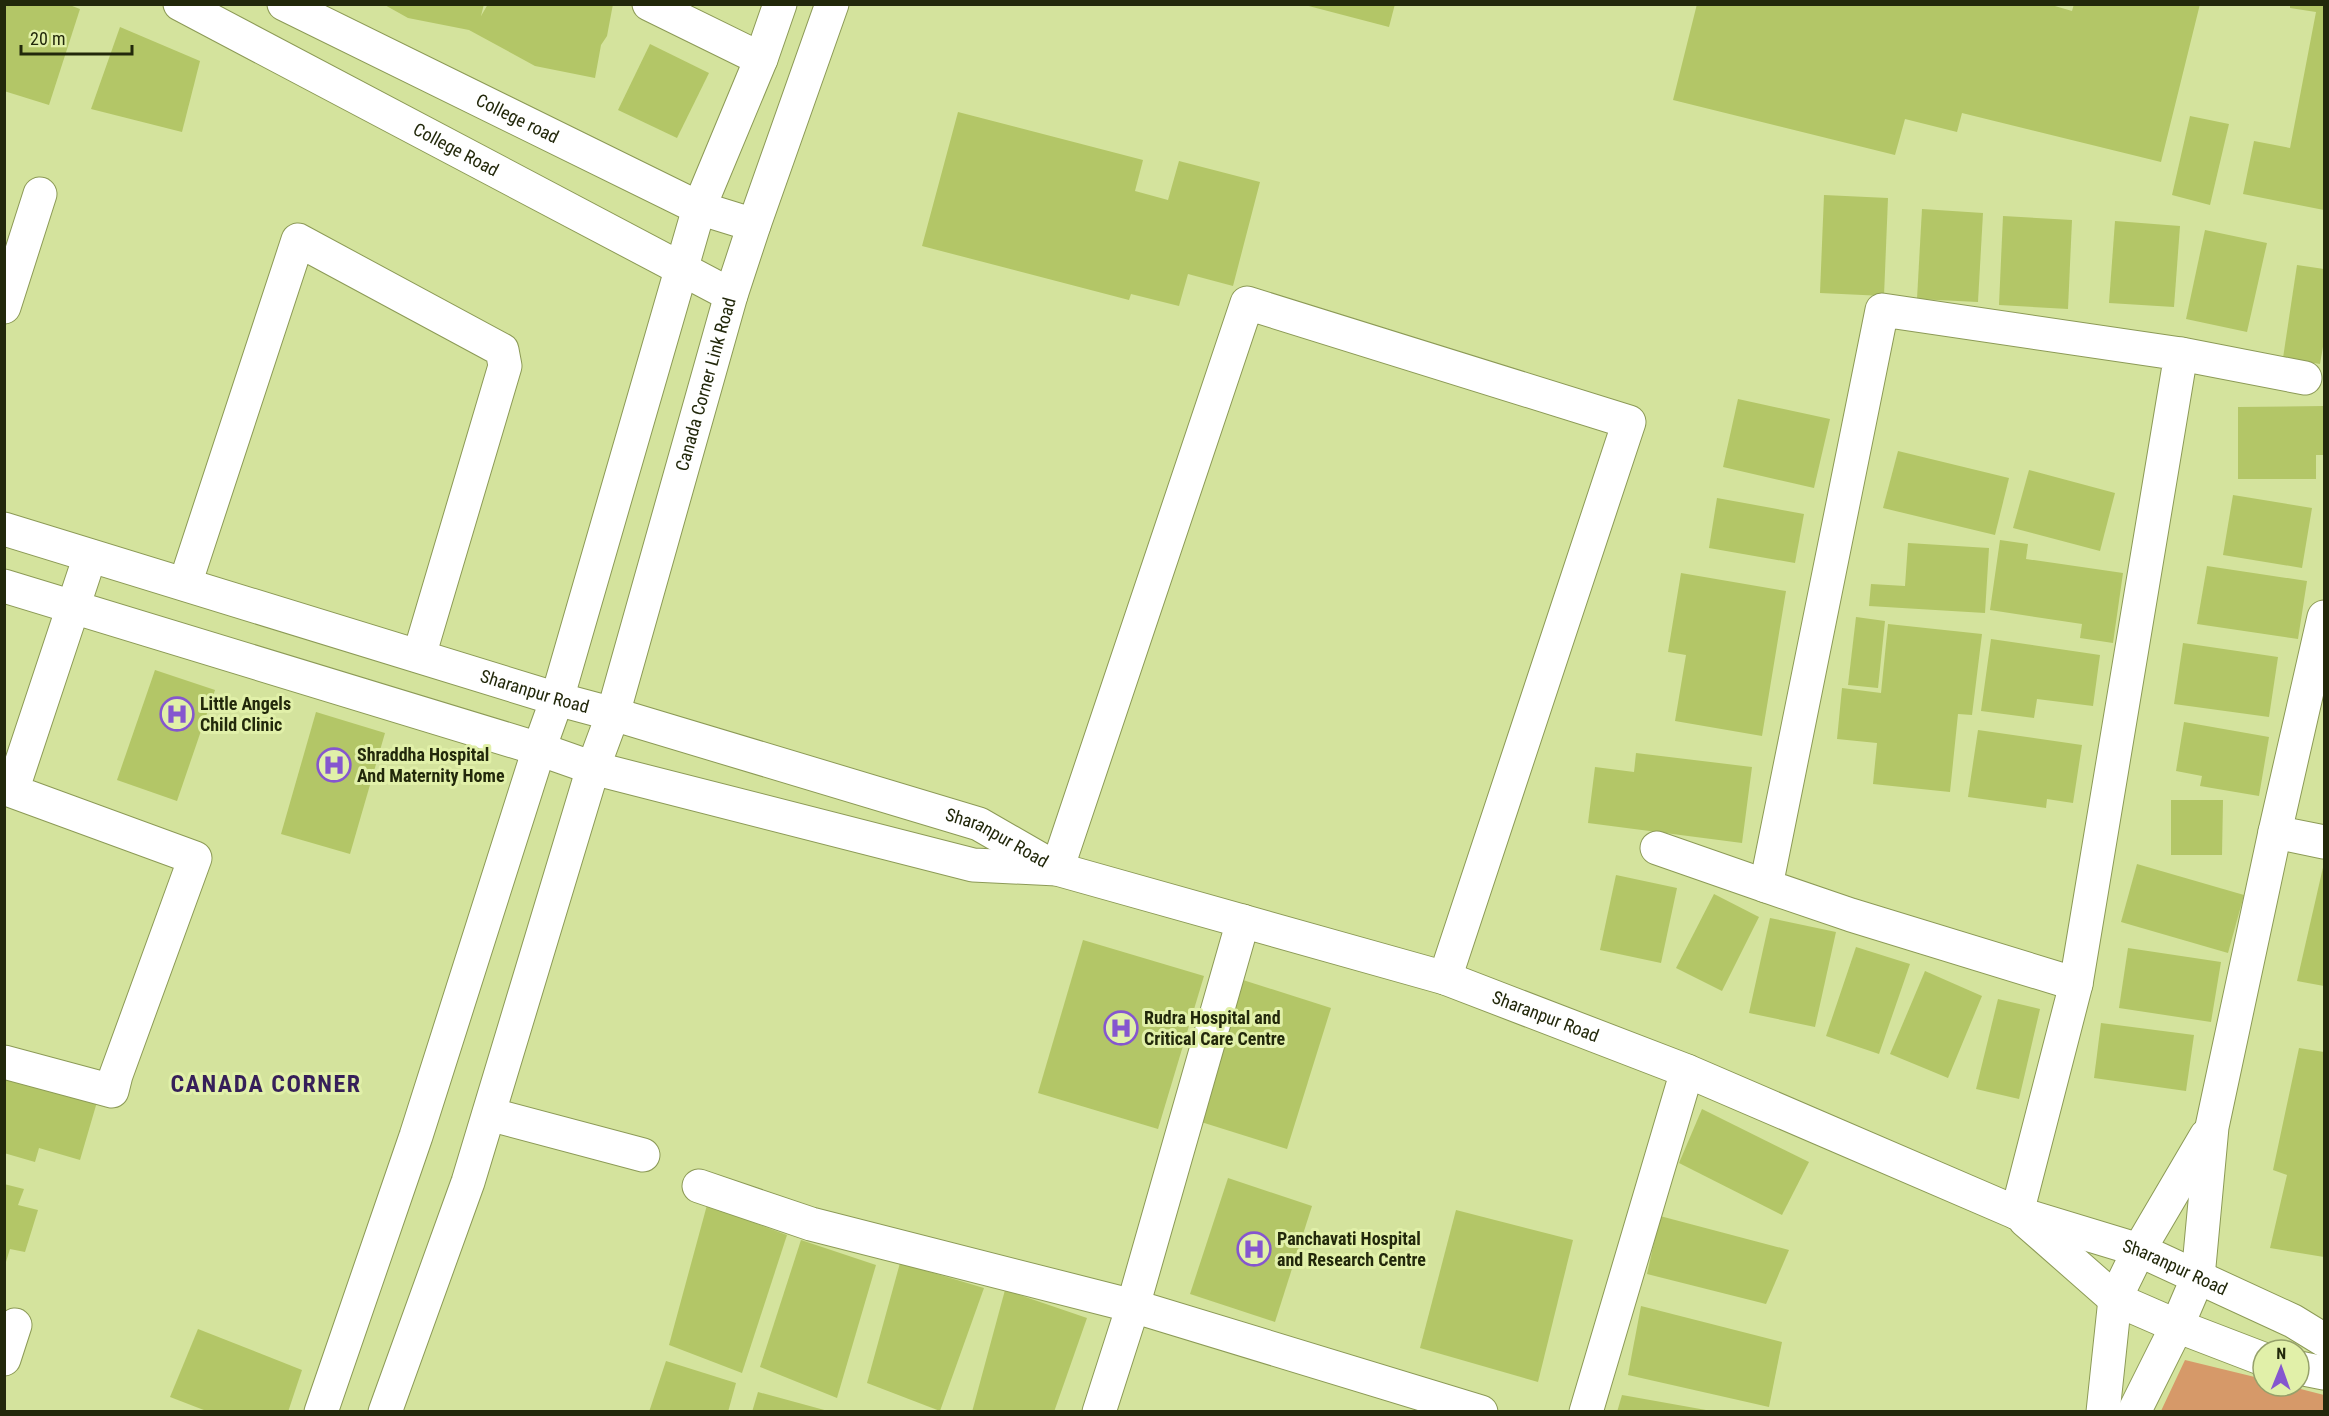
<svg xmlns="http://www.w3.org/2000/svg" width="2329" height="1416" viewBox="0 0 2329 1416" font-family="'Roboto Condensed',sans-serif">
  <style>
    .green { fill: #d69969 }
    .building { fill: #b3c667 }
    .lines { fill: none; stroke-linecap: round; stroke-linejoin: round }
    .minor-casing { stroke: #8c9a56; stroke-width: 35 }
    .major-casing { stroke: #8c9a56; stroke-width: 35 }
    .minor { stroke: #fff; stroke-width: 33 }
    .major { stroke: #fff; stroke-width: 33 }
    .labels { text-anchor: middle; stroke-width: 6; stroke-linejoin: round; paint-order: stroke }
    .street-label { font-size: 18px; fill: #22280b; stroke: #e1f0a9 }
    .poi-label { font-size: 18px; font-weight: bold; fill: #22280b; stroke: #e1f0a9; text-anchor: start }
    .district-label { font-size: 24px; font-weight: bold; letter-spacing: 1.5px; fill: #361f59; stroke: #e1f0a9 }
  </style>
  <rect width="100%" height="100%" fill="#d4e39d"/>
  <path class="green" d="M 2185,1360 L 2263,1379 L 2263,1386 L 2289,1386 L 2324,1395 L 2324,1411 L 2161,1411 Z"/>
  <g class="building">
    <path d="M 4,4 L 67,4 L 80,9 L 49,105 L 4,91 Z"/>
    <path d="M 383,4 L 484,4 L 481,16 L 488,4 L 613,4 L 607,36 L 601,45 L 595,78 L 535,66 L 469,30 L 408,18 Z"/>
    <path d="M 1301,4 L 1395,4 L 1389,27 Z"/>
    <path d="M 1697,4 L 2048,4 L 2072,11 L 2074,4 L 2200,4 L 2161,162 L 1962,113 L 1957,132 L 1905,119 L 1895,155 L 1673,100 Z"/>
    <path d="M 2290,4 L 2324,4 L 2324,210 L 2243,194 L 2254,141 L 2290,148 L 2316,12 L 2290,8 Z"/>
    <path d="M 120,27 L 200,61 L 182,132 L 91,109 Z"/>
    <path d="M 650,44 L 709,73 L 677,138 L 618,110 Z"/>
    <path d="M 958,112 L 1143,160 L 1135,191 L 1168,200 L 1179,161 L 1260,182 L 1233,286 L 1188,274 L 1179,306 L 1131,294 L 1129,300 L 922,246 Z"/>
    <path d="M 2190,116 L 2229,124 L 2210,205 L 2172,195 Z"/>
    <path d="M 1824,195 L 1888,198 L 1884,296 L 1820,293 Z"/>
    <path d="M 1922,209 L 1983,213 L 1978,302 L 1917,299 Z"/>
    <path d="M 2003,216 L 2072,220 L 2068,309 L 1999,305 Z"/>
    <path d="M 2115,221 L 2180,226 L 2174,307 L 2109,303 Z"/>
    <path d="M 2205,230 L 2267,243 L 2247,332 L 2186,319 Z"/>
    <path d="M 2297,265 L 2324,269 L 2324,341 L 2320,364 L 2283,358 Z"/>
    <path d="M 1738,399 L 1830,419 L 1814,488 L 1723,467 Z"/>
    <path d="M 2324,406 L 2324,455 L 2316,455 L 2316,479 L 2238,479 L 2238,407 Z"/>
    <path d="M 1898,451 L 2009,478 L 1995,535 L 1883,508 Z"/>
    <path d="M 2029,470 L 2115,493 L 2100,551 L 2013,528 Z"/>
    <path d="M 2233,495 L 2312,508 L 2302,568 L 2223,555 Z"/>
    <path d="M 1717,498 L 1804,514 L 1795,563 L 1709,548 Z"/>
    <path d="M 2000,540 L 2028,544 L 2026,559 L 2123,573 L 2113,643 L 2080,638 L 2082,624 L 1990,610 Z"/>
    <path d="M 1908,543 L 1989,548 L 1985,613 L 1869,606 L 1871,584 L 1905,586 Z"/>
    <path d="M 2207,566 L 2307,581 L 2298,639 L 2197,624 Z"/>
    <path d="M 1681,573 L 1786,591 L 1762,736 L 1675,721 L 1686,655 L 1668,652 Z"/>
    <path d="M 1856,617 L 1885,621 L 1878,688 L 1848,685 Z"/>
    <path d="M 1888,624 L 1982,634 L 1972,715 L 1958,714 L 1950,792 L 1873,784 L 1877,743 L 1837,739 L 1842,688 L 1881,693 Z"/>
    <path d="M 1991,639 L 2100,655 L 2093,706 L 2037,699 L 2034,718 L 1981,711 Z"/>
    <path d="M 2183,643 L 2278,657 L 2269,717 L 2174,704 Z"/>
    <path d="M 155,670 L 215,690 L 177,801 L 117,780 Z"/>
    <path d="M 316,712 L 385,733 L 350,854 L 281,834 Z"/>
    <path d="M 2184,722 L 2269,737 L 2259,796 L 2200,786 L 2202,776 L 2176,771 Z"/>
    <path d="M 1978,730 L 2082,745 L 2073,803 L 2047,799 L 2046,808 L 1968,797 Z"/>
    <path d="M 1636,753 L 1752,767 L 1742,843 L 1588,823 L 1595,767 L 1634,772 Z"/>
    <path d="M 2171,800 L 2223,800 L 2222,855 L 2171,855 Z"/>
    <path d="M 2324,863 L 2324,986 L 2297,981 Z"/>
    <path d="M 2137,864 L 2244,895 L 2228,953 L 2121,922 Z"/>
    <path d="M 1616,875 L 1677,888 L 1661,963 L 1600,950 Z"/>
    <path d="M 1714,894 L 1759,917 L 1722,991 L 1676,968 Z"/>
    <path d="M 1770,918 L 1836,932 L 1815,1027 L 1749,1013 Z"/>
    <path d="M 1083,940 L 1204,976 L 1158,1129 L 1038,1093 Z"/>
    <path d="M 1856,947 L 1910,964 L 1879,1054 L 1826,1036 Z"/>
    <path d="M 2128,948 L 2221,962 L 2211,1022 L 2119,1008 Z"/>
    <path d="M 1925,971 L 1982,996 L 1948,1078 L 1890,1054 Z"/>
    <path d="M 1243,980 L 1331,1008 L 1287,1149 L 1198,1121 Z"/>
    <path d="M 1998,999 L 2040,1009 L 2019,1099 L 1976,1089 Z"/>
    <path d="M 2101,1023 L 2194,1035 L 2186,1091 L 2094,1078 Z"/>
    <path d="M 2299,1048 L 2324,1052 L 2324,1257 L 2270,1248 L 2287,1175 L 2273,1170 Z"/>
    <path d="M 4,1078 L 97,1102 L 80,1160 L 39,1148 L 35,1162 L 4,1153 Z"/>
    <path d="M 1702,1109 L 1809,1162 L 1782,1215 L 1679,1163 Z"/>
    <path d="M 1228,1178 L 1312,1206 L 1275,1322 L 1190,1294 Z"/>
    <path d="M 4,1184 L 24,1189 L 18,1205 L 38,1210 L 25,1252 L 10,1249 L 5,1265 Z"/>
    <path d="M 707,1205 L 787,1235 L 742,1373 L 669,1345 Z"/>
    <path d="M 1456,1210 L 1573,1240 L 1538,1382 L 1420,1348 Z"/>
    <path d="M 1660,1216 L 1789,1250 L 1766,1304 L 1647,1274 Z"/>
    <path d="M 801,1240 L 876,1265 L 837,1398 L 760,1367 Z"/>
    <path d="M 900,1263 L 984,1288 L 940,1411 L 867,1383 Z"/>
    <path d="M 1005,1290 L 1087,1318 L 1054,1412 L 972,1412 Z"/>
    <path d="M 1641,1306 L 1782,1342 L 1769,1407 L 1628,1375 Z"/>
    <path d="M 198,1329 L 302,1370 L 288,1412 L 209,1412 L 170,1397 Z"/>
    <path d="M 666,1361 L 736,1383 L 728,1412 L 649,1412 Z"/>
    <path d="M 758,1392 L 828,1411 L 828,1412 L 752,1412 Z"/>
    <path d="M 1622,1395 L 1706,1410 L 1706,1412 L 1617,1412 Z"/>
  </g>
  <g class="lines">
    <g class="minor-casing">
      <g id="minor">
        <path d="M 649,4 L 761,59"/>
        <path d="M 4,307 L 40,194"/>
        <path d="M 1882,310 L 2181,354 L 2076,984 L 1851,915 L 1766,886 Z"/>
        <path d="M 2181,354 L 2305,378"/>
        <path id="s1" d="M 4,529 L 557,699 L 613,714"/>
        <path d="M 185,584 L 298,240 L 502,350 L 505,366 L 419,656"/>
        <path d="M 4,586 L 539,749 L 593,768"/>
        <path d="M 2275,832 L 2324,842"/>
        <path d="M 1657,848 L 1766,886"/>
        <path d="M 1057,869 L 1247,303 L 1629,422 L 1445,978"/>
        <path d="M 4,1062 L 112,1091 L 116,1075 L 195,858 L 12,791 L 90,556"/>
        <path d="M 489,1114 L 643,1155"/>
        <path d="M 699,1186 L 811,1224 L 1133,1306 L 1481,1412"/>
        <path d="M 2017,1213 L 2076,984"/>
        <path d="M 4,1359 L 15,1325"/>
        <path d="M 1099,1412 L 1133,1306 L 1243,921"/>
        <path d="M 1586,1412 L 1687,1071"/>
        <path d="M 2103,1412 L 2115,1299 L 2139,1250 L 2206,1136"/>
        <path d="M 2134,1412 L 2177,1326 L 2198,1277 L 2212,1127 L 2275,832 L 2324,617"/>
      </g>
    </g>
    <g class="major-casing">
      <g id="major">
        <path id="s2" d="M 180,4 L 731,295"/>
        <path id="s3" d="M 284,4 L 699,208 L 754,225"/>
        <path id="s4" d="M 613,714 L 979,824 L 1052,866"/>
        <path id="s5" d="M 593,768 L 973,865 L 1057,869 L 1445,978 L 1687,1071 L 2017,1213 L 2139,1250 L 2293,1321 L 2324,1340"/>
        <path d="M 2025,1220 L 2115,1299 L 2177,1326 L 2263,1359"/>
        <path d="M 2299,1368 L 2324,1373"/>
        <path d="M 321,1412 L 416,1136 L 539,749 L 557,699 L 699,208 L 761,59 L 780,4"/>
        <path id="s6" d="M 385,1412 L 468,1182 L 593,768 L 613,714 L 731,295 L 754,225 L 832,4"/>
      </g>
    </g>
    <use href="#minor" class="minor"/>
    <use href="#major" class="major"/>
  </g>
  <defs>
    <g id="hospital-ring" transform="scale(1.725)"><circle r="9.5" fill="#e1f0a9" stroke="#8556cf" stroke-width="1.5"/><path d="M-5-5h3v3.5h4V-5h3V5h-3V1.5h-4V5h-3Z" fill="#8556cf"/></g>
  </defs>
  <g fill-rule="evenodd">
    <use href="#hospital-ring" x="177" y="714"/>
    <use href="#hospital-ring" x="334" y="765"/>
    <use href="#hospital-ring" x="1121" y="1028"/>
    <use href="#hospital-ring" x="1254" y="1249"/>
  </g>
  <g class="labels">
    <g class="street-label">
      <text dy="6" stroke="none"><textPath href="#s3" startOffset="260">College road</textPath></text>
      <text dy="6" stroke="none"><textPath href="#s2" startOffset="312">College Road</textPath></text>
      <text dy="6" stroke="none"><textPath href="#s6" startOffset="1077">Canada Corner Link Road</textPath></text>
      <text dy="6" stroke="none"><textPath href="#s1" startOffset="555">Sharanpur Road</textPath></text>
      <text dy="6" stroke="none"><textPath href="#s4" startOffset="404">Sharanpur Road</textPath></text>
      <text dy="6" stroke="none"><textPath href="#s5" startOffset="987">Sharanpur Road</textPath></text>
      <text dy="6" stroke="none"><textPath href="#s5" startOffset="1665">Sharanpur Road</textPath></text>
    </g>
    <g class="poi-label">
      <text x="200" y="710">Little Angels<tspan x="200" dy="21">Child Clinic</tspan></text>
      <text x="357" y="761">Shraddha Hospital<tspan x="357" dy="21">And Maternity Home</tspan></text>
      <text x="1144" y="1024">Rudra Hospital and<tspan x="1144" dy="21">Critical Care Centre</tspan></text>
      <text x="1277" y="1245">Panchavati Hospital<tspan x="1277" dy="21">and Research Centre</tspan></text>
    </g>
    <g class="district-label">
      <text x="266" y="1092">CANADA CORNER</text>
    </g>
  </g>
  <rect width="2329" height="1416" fill="none" stroke="#22280b" stroke-width="12"/>
  <g transform="translate(2281 1368) rotate(1)"><circle r="28" fill="#e1f0a9" stroke="#95a06a" stroke-width="1.5"/>
  <path d="M0-4.5L10 22L0 15L-10 22Z" fill="#8556cf"/>
  <text y="-9" font-size="16" font-weight="bold" text-anchor="middle" fill="#22280b">N</text>
  </g>
  <path d="M21 45v9h111v-9" fill="none" stroke="#22280b" stroke-width="3"/>
  <text x="30" y="45" font-size="18" fill="#22280b" stroke="#e1f0a9" stroke-width="4.5" paint-order="stroke">20 m</text>
</svg>
